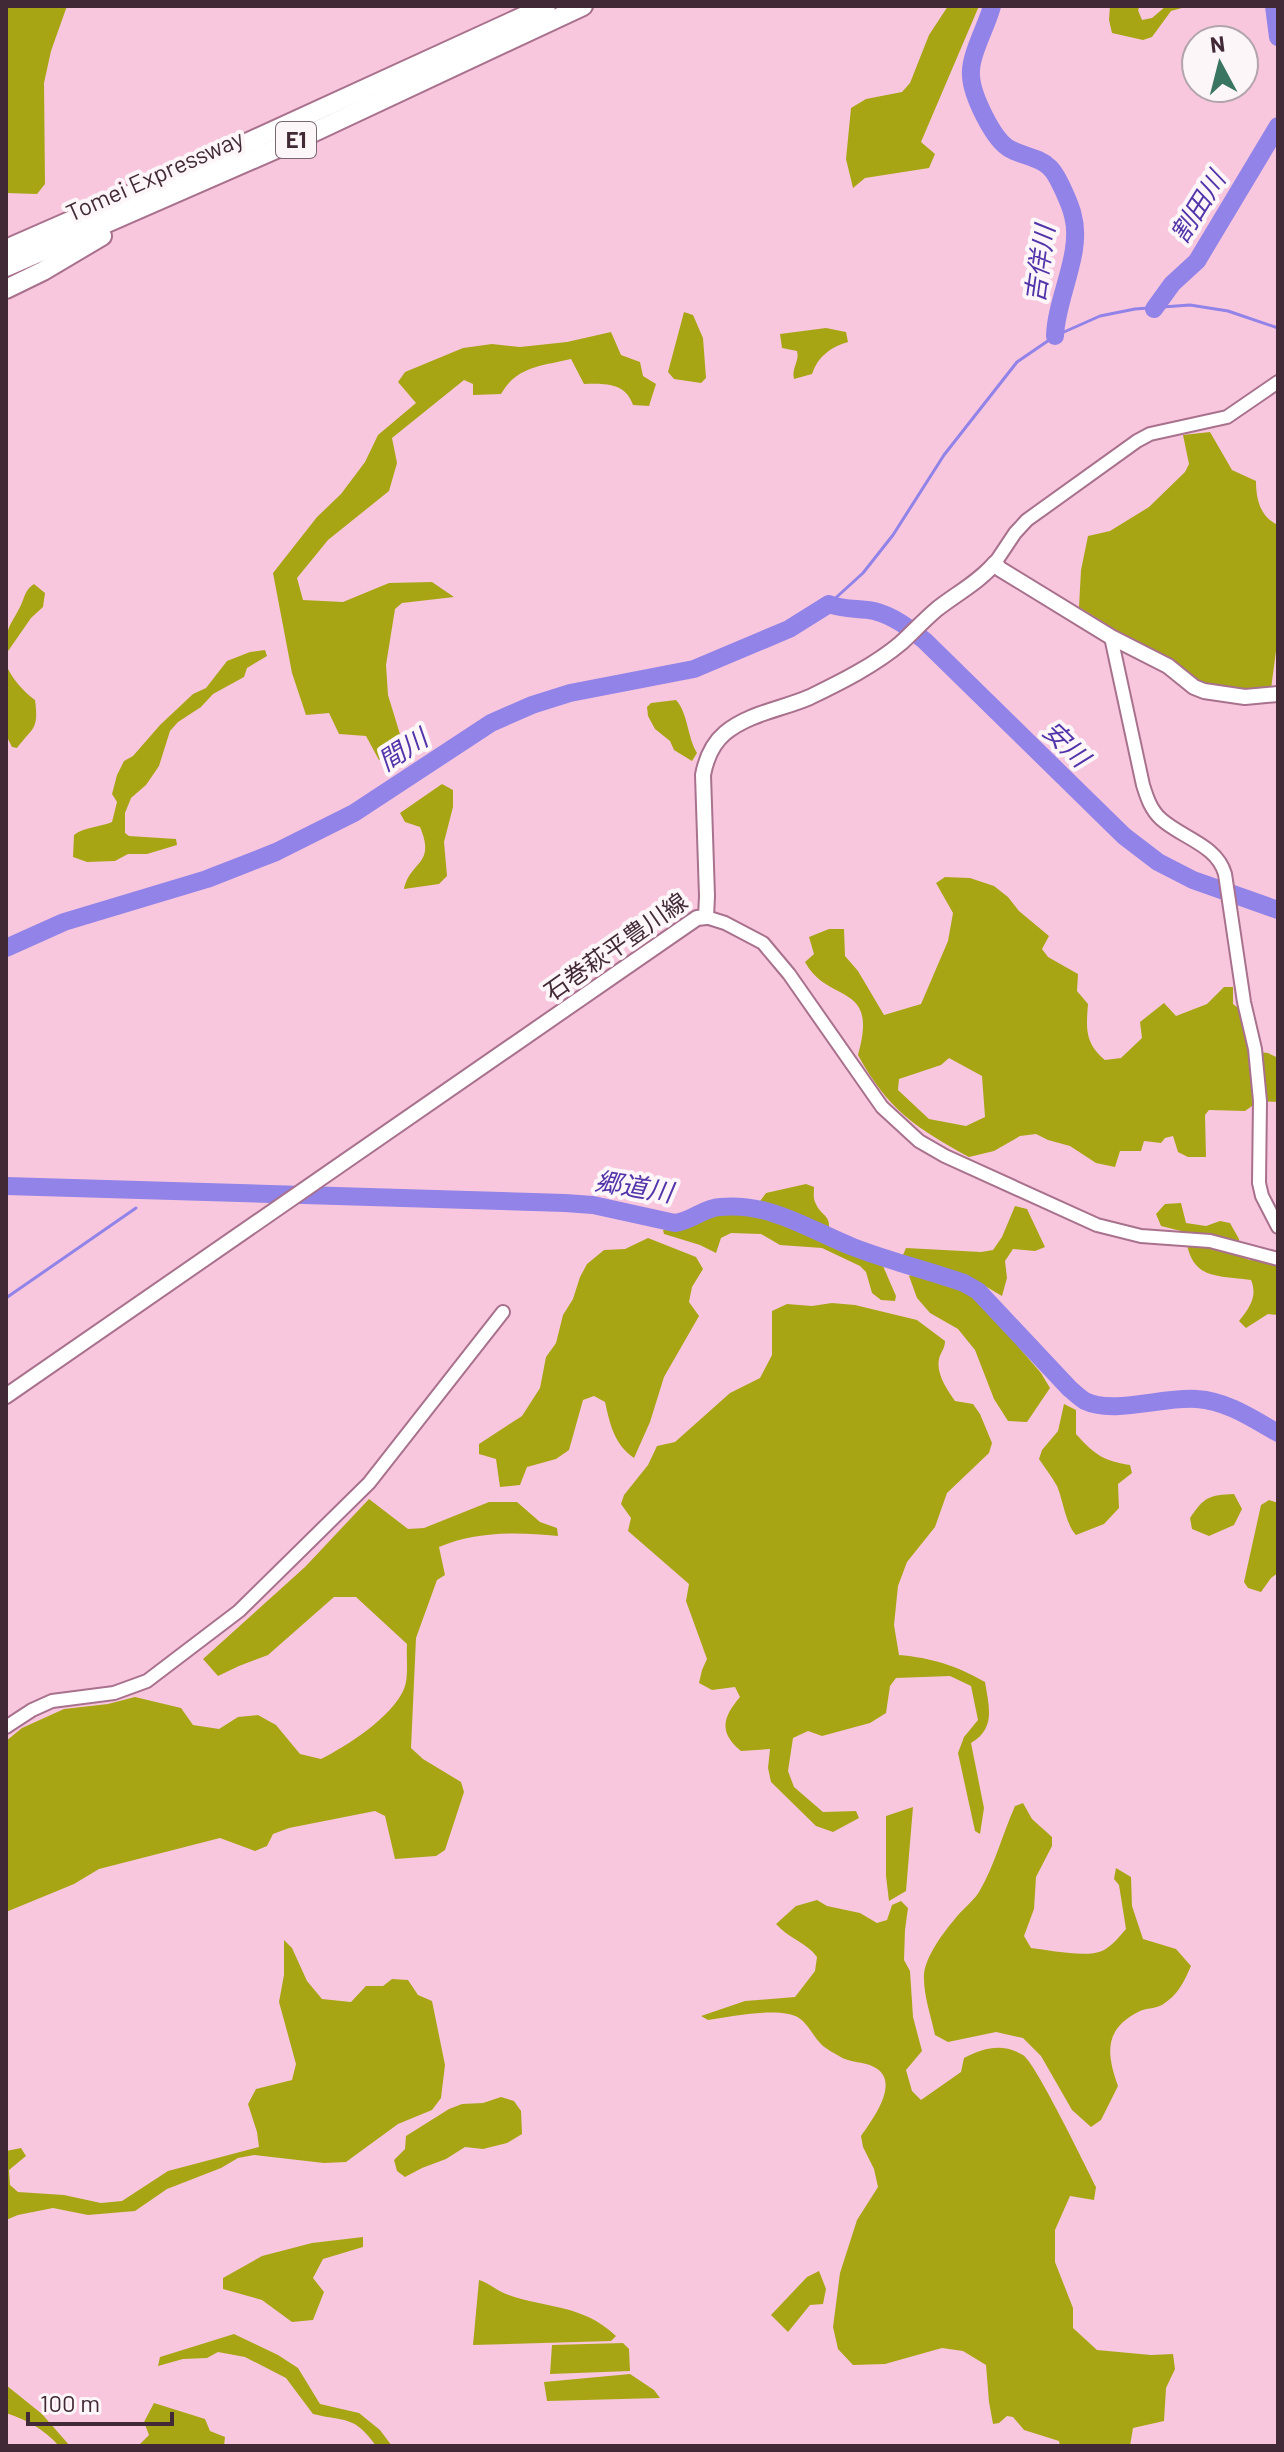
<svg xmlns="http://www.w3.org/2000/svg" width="1284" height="2452" viewBox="0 0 1284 2452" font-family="Barlow,'Noto Sans JP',sans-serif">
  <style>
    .forest { fill: #a8a515; fill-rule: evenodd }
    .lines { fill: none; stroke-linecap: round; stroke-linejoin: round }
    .stream { stroke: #9183e8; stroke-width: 3 }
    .river { stroke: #9183e8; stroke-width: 18 }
    .tertiary-casing { stroke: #a8718d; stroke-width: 16 }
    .secondary-casing { stroke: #a8718d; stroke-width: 18 }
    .motorway-casing { stroke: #a8718d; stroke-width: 22 }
    .tertiary { stroke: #fff; stroke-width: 12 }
    .secondary { stroke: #fff; stroke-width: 14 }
    .motorway { stroke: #fff; stroke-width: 18 }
    .labels { text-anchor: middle; stroke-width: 8; stroke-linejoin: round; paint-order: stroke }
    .shield { fill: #fdf6f9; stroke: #796770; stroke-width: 2 }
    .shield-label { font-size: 22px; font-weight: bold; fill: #412a36 }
    .street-label { font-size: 24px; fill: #412a36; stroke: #fdf6f9 }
    .water-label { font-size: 26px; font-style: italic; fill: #5134a9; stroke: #fdf6f9 }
  </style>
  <rect width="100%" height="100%" fill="#f8c7de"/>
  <g class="forest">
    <path d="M 6,6 L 67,6 L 51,51 L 44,83 L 45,184 L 37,194 L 6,193 Z"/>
    <path d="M 948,6 L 979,6 L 921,142 L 935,154 L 929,168 L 865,178 L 853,188 L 846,159 L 851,108 L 866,99 L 902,92 L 910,83 L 929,35 Z"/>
    <path d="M 1110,6 L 1140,6 L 1138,10 L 1142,20 L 1152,18 L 1166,6 L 1189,6 L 1171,11 L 1152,37 L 1143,40 L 1112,33 L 1109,20 Z"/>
    <path d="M 684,312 L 693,315 L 703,338 L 706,378 L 701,383 L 674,379 L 668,372 Z"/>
    <path d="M 826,328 L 846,332 L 848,342 C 831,347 818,356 812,374 L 794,379 C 791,368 800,361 797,351 L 782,348 L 780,334 Z"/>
    <path d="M 611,332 L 621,355 L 640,362 L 643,376 L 656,384 L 649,406 L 633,405 C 626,383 605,383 584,384 L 571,359 C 542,366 517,366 501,394 L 473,395 L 473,384 L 464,380 L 392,438 L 397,463 L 389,491 L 328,540 L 297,578 L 303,600 L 343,602 L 389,583 L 432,582 L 454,597 L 402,603 L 395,609 L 386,665 L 388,695 L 403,744 L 379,760 L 366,736 L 339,734 L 329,713 L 306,715 L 292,673 L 273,573 L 317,517 L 341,494 L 365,462 L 378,435 L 416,403 L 398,382 L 405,372 L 463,348 L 492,344 L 520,347 L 567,342 Z"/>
    <path d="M 1210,432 L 1232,470 L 1256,481 C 1256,499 1260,517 1278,525 L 1278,636 L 1271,689 L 1248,694 L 1203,685 L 1079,607 L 1081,570 L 1088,536 L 1110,531 L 1149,507 L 1185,472 L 1189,464 L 1183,435 Z"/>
    <path d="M 34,584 L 45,593 L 43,607 L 31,618 L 6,654 C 6,625 9,629 21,605 C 25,596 25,590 34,584 Z"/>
    <path d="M 265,650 L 267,656 L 247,668 L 244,677 L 213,694 L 201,707 L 178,722 L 170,731 L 159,766 L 146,785 L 131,798 L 125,813 L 125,833 L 129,836 L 176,839 L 177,845 L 147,854 L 128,854 L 115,861 L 87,862 L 73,857 L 74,835 C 84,827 100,827 112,822 L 117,802 L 112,794 L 117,775 L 124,761 L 133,756 L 160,725 L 193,694 L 206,688 L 227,661 L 250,652 Z"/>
    <path d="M 6,664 C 11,678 24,692 35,700 C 39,730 33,727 17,748 L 12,747 L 6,735 Z"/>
    <path d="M 676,700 C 688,713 687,736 697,753 L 692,761 L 674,750 L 670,741 L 655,729 L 648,716 L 647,707 L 651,703 Z"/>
    <path d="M 442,784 L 453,790 L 453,807 L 444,842 L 447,876 L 439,884 L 404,889 C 411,860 436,865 420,827 L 405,822 L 400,813 Z"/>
    <path d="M 945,877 L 970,878 L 994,886 L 1008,897 L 1019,911 L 1049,936 L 1042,949 L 1048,957 L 1078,974 L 1077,991 L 1088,1004 C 1086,1029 1085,1043 1105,1060 L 1121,1058 L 1142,1038 L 1140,1022 L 1164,1003 L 1176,1016 L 1207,1004 L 1224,987 L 1233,987 L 1233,1004 L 1241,1010 L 1250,1051 L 1268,1053 L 1278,1058 L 1278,1102 L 1259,1101 L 1245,1111 L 1209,1110 L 1205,1115 L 1206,1157 L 1188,1157 L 1178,1152 L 1173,1136 L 1165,1138 L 1161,1143 L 1144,1141 L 1141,1151 L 1120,1151 L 1115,1167 L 1096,1163 L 1070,1146 L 1048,1140 L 1036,1134 L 1020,1136 L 994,1151 L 969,1157 C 916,1128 888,1110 858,1055 C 879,980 829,1006 805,962 L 814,954 L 809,937 L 829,929 L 844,929 L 845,956 L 858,971 L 884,1015 L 921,1004 L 948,941 L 953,913 L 936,883 ZM 949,1058 L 982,1076 L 985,1117 L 966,1126 L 929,1119 L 898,1090 L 899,1079 L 941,1065 Z"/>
    <path d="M 806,1184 L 814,1187 C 814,1192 813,1197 815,1202 C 822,1219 834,1213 827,1239 L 868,1256 L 883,1266 L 896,1296 L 895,1301 L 881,1300 L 872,1293 L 866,1272 L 860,1266 L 822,1248 L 780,1245 L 761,1234 L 731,1233 L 721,1238 L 716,1253 L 700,1245 L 664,1234 L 663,1230 C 686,1229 687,1224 706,1217 C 721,1210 736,1211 752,1212 L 766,1193 Z"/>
    <path d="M 1181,1203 L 1186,1223 L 1206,1226 L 1220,1221 L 1230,1223 L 1239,1239 L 1238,1255 L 1249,1260 L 1278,1262 L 1278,1315 L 1268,1314 L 1246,1328 L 1239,1321 C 1249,1308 1258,1297 1251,1280 C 1211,1275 1190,1279 1185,1232 L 1161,1226 L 1156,1214 L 1165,1204 Z"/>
    <path d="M 1015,1206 L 1027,1209 L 1045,1247 L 1035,1251 L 1013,1249 L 1005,1261 L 1007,1278 L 1002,1296 L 968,1276 L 903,1255 L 906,1248 L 981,1252 L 993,1250 L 1002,1237 Z"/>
    <path d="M 648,1238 L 696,1257 L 703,1269 L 692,1287 L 689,1302 L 699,1316 L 664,1377 L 650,1422 L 634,1458 C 614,1444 610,1424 605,1402 L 594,1396 L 583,1400 L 569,1450 L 556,1459 L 527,1467 L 520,1485 L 500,1487 L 496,1459 L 479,1454 L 479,1444 L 522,1416 L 540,1388 L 546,1357 L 556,1343 L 563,1315 L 573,1299 L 580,1277 L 587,1264 L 604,1250 L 625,1249 Z"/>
    <path d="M 913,1274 L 948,1284 L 973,1294 L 1041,1373 L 1050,1388 L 1027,1422 L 1008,1421 L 994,1399 L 975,1350 L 958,1329 L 930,1313 L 917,1298 L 909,1276 Z"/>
    <path d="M 832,1303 L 855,1305 L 917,1320 L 945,1341 C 945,1349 941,1351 939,1359 C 936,1374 947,1389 955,1401 L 973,1404 L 980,1414 L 992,1443 L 989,1453 L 947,1493 L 935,1527 L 907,1562 L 898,1586 L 894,1625 L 899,1655 C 932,1658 955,1665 985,1682 C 989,1707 996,1728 971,1743 L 984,1808 L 980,1834 L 975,1831 L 958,1753 L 964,1737 L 978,1720 L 971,1686 L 950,1676 L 896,1678 L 890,1686 L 886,1713 L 870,1723 L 822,1736 L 808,1731 L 793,1738 L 788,1771 L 794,1787 L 823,1812 L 856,1811 L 859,1818 L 833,1832 L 816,1826 L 771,1782 L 768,1768 L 770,1749 L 741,1751 C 718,1732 723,1717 740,1697 L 735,1687 L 712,1690 L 699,1683 L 702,1670 L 707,1659 L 686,1601 L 689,1584 L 628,1531 L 631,1518 L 621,1504 L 624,1495 L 648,1465 L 657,1446 L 675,1442 L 730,1393 L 760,1378 L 772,1355 L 772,1311 L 787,1304 L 812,1306 Z"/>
    <path d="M 1064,1404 L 1076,1410 L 1076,1434 C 1094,1454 1103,1461 1130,1465 L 1132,1473 L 1118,1484 L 1119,1508 L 1104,1524 L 1076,1535 C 1066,1525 1063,1500 1057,1486 C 1052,1477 1045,1468 1039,1459 L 1042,1450 L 1058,1431 Z"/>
    <path d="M 1234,1494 L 1242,1509 L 1234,1525 L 1209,1536 L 1192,1529 L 1190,1518 C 1204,1497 1209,1495 1234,1494 Z"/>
    <path d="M 369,1499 L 408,1529 L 424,1528 L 489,1502 L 517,1502 L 540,1522 L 557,1528 L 558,1536 C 518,1532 477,1531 439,1547 L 445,1575 L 437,1580 L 416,1638 L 411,1748 L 423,1759 L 461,1782 L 464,1792 L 445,1850 L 436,1856 L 395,1859 L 385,1816 L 375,1811 L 289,1828 L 273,1834 L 267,1846 L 255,1851 L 220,1838 L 99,1869 L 74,1884 L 6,1912 L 6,1741 L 22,1728 L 64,1709 L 108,1704 L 135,1697 L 181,1708 L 193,1725 L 219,1729 L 238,1717 L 258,1715 L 276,1725 L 300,1754 L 321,1759 C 347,1746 392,1717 404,1689 C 409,1677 406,1658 407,1644 L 356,1597 L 334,1597 L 268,1655 L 239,1666 L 218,1676 L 203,1659 L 305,1567 Z"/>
    <path d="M 1269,1500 L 1278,1503 L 1278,1573 L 1271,1578 L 1261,1592 L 1248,1588 L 1244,1582 L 1261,1505 Z"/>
    <path d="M 1023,1803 L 1032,1819 L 1052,1837 L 1052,1846 L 1036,1877 L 1034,1909 L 1024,1936 L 1031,1948 C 1050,1950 1085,1958 1102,1951 C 1111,1947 1120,1936 1126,1929 L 1119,1885 L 1114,1879 L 1116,1868 L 1131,1877 L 1132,1906 L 1143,1939 L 1176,1949 L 1191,1966 C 1184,1982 1178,1995 1162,2005 C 1154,2009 1145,2008 1138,2012 C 1103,2030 1107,2055 1118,2086 L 1101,2120 L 1091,2127 L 1072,2110 L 1041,2056 L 1023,2038 L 996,2032 L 948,2042 L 935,2035 C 931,2016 923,1994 924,1974 C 926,1956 943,1933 954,1920 C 961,1910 972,1903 979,1892 C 995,1865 1002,1835 1015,1806 Z"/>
    <path d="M 913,1807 L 906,1891 L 889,1901 L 886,1876 L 886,1816 Z"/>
    <path d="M 817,1900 L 827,1906 L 860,1913 L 877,1923 L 887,1920 L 892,1905 L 901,1901 L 908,1908 L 905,1930 L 904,1960 L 910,1971 L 913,2017 L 922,2051 L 906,2070 L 912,2091 L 921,2100 L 961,2072 L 964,2058 C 985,2047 1003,2043 1023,2055 C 1035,2062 1086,2167 1096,2187 L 1094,2200 L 1070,2196 L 1055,2230 L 1055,2262 L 1073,2308 L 1073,2328 L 1097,2350 L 1151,2355 L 1173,2354 L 1175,2369 L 1166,2388 L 1164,2421 L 1133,2428 L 1130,2446 L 1060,2446 L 1059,2441 L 1024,2430 L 1013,2417 L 1007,2416 L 999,2423 L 993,2424 L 989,2402 L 986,2365 L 963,2351 L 942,2348 L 885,2364 L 853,2365 L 838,2349 L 833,2327 L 840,2273 L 857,2220 L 878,2187 L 874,2169 L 863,2147 L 861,2136 C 872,2120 902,2081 874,2067 C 863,2061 849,2063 839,2056 C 834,2053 828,2050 823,2046 C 814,2038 809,2025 799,2018 C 781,2006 729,2017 708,2020 L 701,2016 L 745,2001 L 795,1997 L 815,1971 L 817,1957 C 806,1942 788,1938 776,1924 L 796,1906 Z"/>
    <path d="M 284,1940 L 292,1948 L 307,1981 L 322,1999 L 351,2002 L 366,1986 L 383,1986 L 392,1979 L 408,1980 L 418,1995 L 432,2001 L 445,2065 L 441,2098 L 432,2110 L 398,2124 L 346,2162 L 324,2163 L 254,2155 L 238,2158 L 221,2168 L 167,2189 L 135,2211 L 88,2215 L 53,2208 L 18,2215 L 6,2220 L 6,2151 L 21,2148 L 26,2156 L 9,2170 L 10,2185 L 18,2192 L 64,2195 L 101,2203 L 122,2201 L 168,2171 L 259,2147 L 257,2132 L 248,2104 L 256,2089 L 292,2080 L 296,2064 L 279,2002 L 284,1975 Z"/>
    <path d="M 501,2097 L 514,2101 L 521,2111 L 522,2134 L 507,2143 L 483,2149 L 465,2147 L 446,2159 L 422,2168 L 405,2177 L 397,2171 L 394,2160 L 405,2149 L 406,2136 L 449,2109 L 462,2104 L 483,2103 Z"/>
    <path d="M 363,2237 L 363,2247 L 323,2259 L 313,2278 L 324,2292 L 313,2320 L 292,2322 L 262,2300 L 223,2289 L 223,2278 L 262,2256 L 312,2243 Z"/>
    <path d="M 819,2271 L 826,2289 L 823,2304 L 810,2305 L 788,2332 L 771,2315 L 807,2277 Z"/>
    <path d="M 479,2280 C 489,2283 496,2290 506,2294 C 546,2309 581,2303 616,2336 L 611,2341 L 473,2345 Z"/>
    <path d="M 234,2334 L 278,2355 L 298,2368 L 320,2404 L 359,2413 L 380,2430 L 392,2446 L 376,2446 C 354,2415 346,2422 313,2414 L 286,2378 L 245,2357 L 218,2352 L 207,2358 L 183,2359 L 158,2366 L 160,2357 Z"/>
    <path d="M 623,2343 L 629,2349 L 630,2371 L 550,2374 L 552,2345 Z"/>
    <path d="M 630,2374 L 654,2390 L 660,2398 L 547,2401 L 544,2382 Z"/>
    <path d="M 6,2385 L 42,2414 L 70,2446 L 59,2446 C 44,2429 27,2420 6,2413 Z"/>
    <path d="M 154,2403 L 205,2419 L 210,2431 L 225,2437 L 224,2446 L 138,2446 L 149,2435 L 144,2422 Z"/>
  </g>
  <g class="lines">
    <g class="stream">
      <path d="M 829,604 L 863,573 L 893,535 L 944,455 L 1017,362 L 1055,336 L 1100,316 L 1135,309 L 1190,305 L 1228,311 L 1278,328"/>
      <path d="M 6,1298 L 136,1208"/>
    </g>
    <g class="river">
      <path d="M 992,6 C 987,26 969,56 971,76 C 972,95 993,140 1010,149 C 1022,156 1039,157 1049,167 C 1057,173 1071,206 1073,216 C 1083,253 1056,298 1055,336"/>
      <path d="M 1274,6 L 1278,37"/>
      <path d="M 1154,309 L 1172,284 L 1197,261 L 1278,126"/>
      <path d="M 6,948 L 64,922 L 207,879 L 276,852 L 354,813 L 491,723 L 532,705 L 570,693 L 694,669 L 789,629 L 829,604 C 844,610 859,608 874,611 C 894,616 909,628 925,641 L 1124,836 L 1158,862 L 1193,880 L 1278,910"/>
      <path d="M 6,1186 L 565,1203 L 593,1205 L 675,1223 C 692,1221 703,1208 720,1207 C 770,1202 810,1230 853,1247 C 889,1261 927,1270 964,1283 L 978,1291 L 1070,1389 C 1075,1393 1080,1398 1085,1401 C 1113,1415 1165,1396 1197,1399 C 1227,1401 1253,1419 1278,1433"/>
    </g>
    <g class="tertiary-casing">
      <g id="tertiary">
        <path d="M 995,563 L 1015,533 L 1027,520 L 1137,441 L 1150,434 L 1227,417 L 1278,382"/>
        <path d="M 1111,637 L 1143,785 C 1147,798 1151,810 1161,819 C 1182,838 1217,845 1225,874 L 1244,1002 L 1255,1049 L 1260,1101 L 1259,1183 L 1262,1196 L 1278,1227"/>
        <path d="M 706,917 L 725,923 L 763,943 L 789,974 L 882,1107 L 919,1141 L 945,1156 L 1097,1225 L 1141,1236 L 1210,1241 L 1278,1259"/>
        <path d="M 6,1727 L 32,1710 L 52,1701 L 114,1693 L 147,1681 L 239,1611 L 369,1483 L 503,1312"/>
      </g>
    </g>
    <g class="secondary-casing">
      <path id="secondary" d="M 6,1396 L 681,929 L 697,918 L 706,917 L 707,896 L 703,775 C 706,759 712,744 725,733 C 749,713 783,709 810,697 C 841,682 875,665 901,643 C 913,632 924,620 937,609 C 956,594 979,582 995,563 L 1000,569 L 1111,637 L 1168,666 L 1194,687 L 1204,691 L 1245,697 L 1278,694"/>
    </g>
    <g class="motorway-casing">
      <g id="motorway">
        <path d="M 6,249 L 216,157 L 546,6"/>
        <path d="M 6,267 L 299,139 L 583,6"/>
        <path d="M 6,289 L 43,271 L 102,236"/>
      </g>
    </g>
    <use href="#tertiary" class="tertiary"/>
    <use href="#secondary" class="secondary"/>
    <use href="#motorway" class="motorway"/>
  </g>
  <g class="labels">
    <rect class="shield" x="276" y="122" width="40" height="36" rx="6"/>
    <g class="shield-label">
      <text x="296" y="148">E1</text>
    </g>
    <g class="street-label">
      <text transform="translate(155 176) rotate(-24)" y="8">Tomei Expressway</text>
      <text transform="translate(616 947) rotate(-35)" y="8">石巻萩平豊川線</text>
    </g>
    <g class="water-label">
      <text transform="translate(1198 207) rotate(-58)" y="9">割田川</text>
      <text transform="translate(1040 264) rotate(-82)" y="9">吉佯川</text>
      <text transform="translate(1066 744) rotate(44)" y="9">安川</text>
      <text transform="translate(403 750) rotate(-33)" y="9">間川</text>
      <text transform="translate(634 1187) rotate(9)" y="9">郷道川</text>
    </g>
  </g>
  <rect width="1284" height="2452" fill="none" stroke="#412a36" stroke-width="16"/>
  <g transform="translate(1220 64) rotate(353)"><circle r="38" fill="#fdf6f9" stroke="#b2a4ab" stroke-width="2"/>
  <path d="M0-6L14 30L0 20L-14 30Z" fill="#397560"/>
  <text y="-12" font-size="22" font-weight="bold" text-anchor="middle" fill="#412a36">N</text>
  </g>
  <path d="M28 2412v12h144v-12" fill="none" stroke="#412a36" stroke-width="4"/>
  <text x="40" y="2412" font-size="24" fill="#412a36" stroke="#fdf6f9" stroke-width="6" paint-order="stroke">100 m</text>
</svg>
